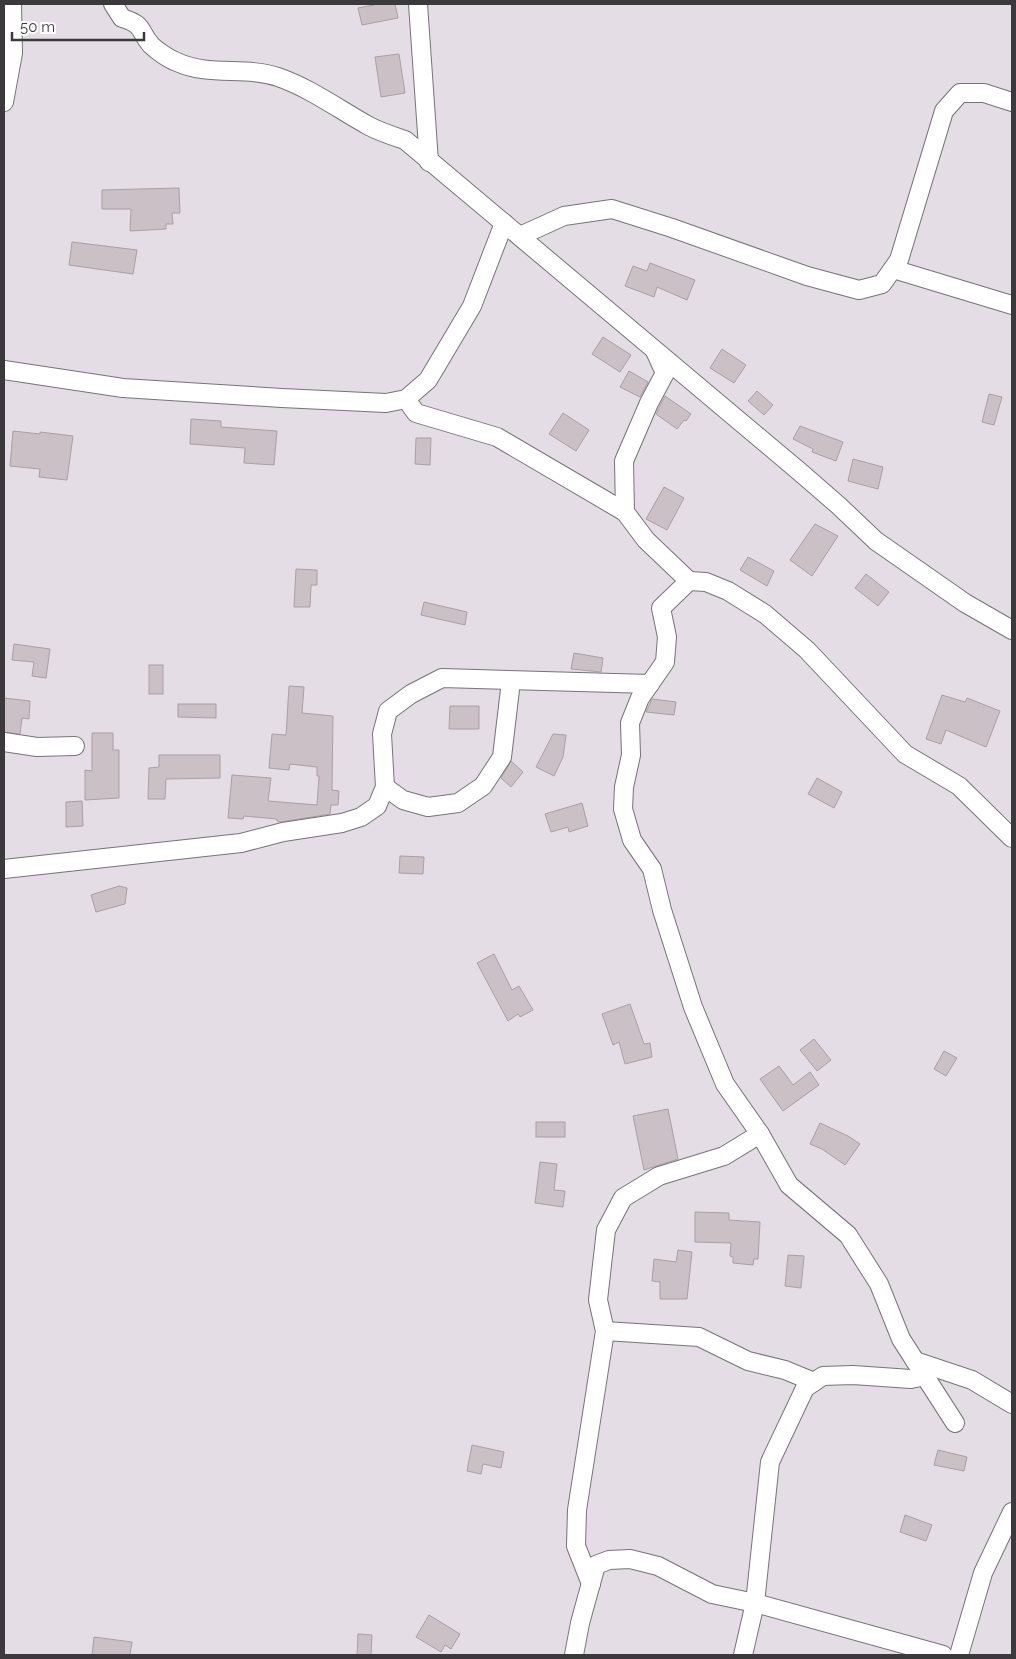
<svg xmlns="http://www.w3.org/2000/svg" width="1016" height="1659" viewBox="0 0 1016 1659" font-family="Raleway,sans-serif">
  <style>
    .building { fill: #cbc0c5; stroke: #aa9fa4 }
    .lines { fill: none; stroke-linecap: round; stroke-linejoin: round }
    .minor-casing { stroke: #787279; stroke-width: 20 }
    .minor { stroke: #fff; stroke-width: 18 }
  </style>
  <rect width="100%" height="100%" fill="#e4dde5"/>
  <g class="building">
    <path d="M 379,4 L 395,4 L 398,18 L 362,25 L 358,8 Z"/>
    <path d="M 399,54 L 405,93 L 381,97 L 375,57 Z"/>
    <path d="M 179,188 L 180,213 L 172,213 L 173,224 L 166,224 L 166,229 L 130,231 L 131,209 L 102,209 L 102,190 Z"/>
    <path d="M 72,242 L 137,250 L 133,274 L 69,265 Z"/>
    <path d="M 650,263 L 695,280 L 687,300 L 657,287 L 654,297 L 625,286 L 633,266 L 647,271 Z"/>
    <path d="M 603,337 L 631,355 L 620,372 L 592,354 Z"/>
    <path d="M 722,349 L 746,365 L 734,383 L 710,368 Z"/>
    <path d="M 629,371 L 648,382 L 640,397 L 620,387 Z"/>
    <path d="M 757,391 L 773,405 L 764,415 L 748,401 Z"/>
    <path d="M 989,394 L 1002,397 L 994,425 L 982,422 Z"/>
    <path d="M 665,396 L 691,414 L 686,421 L 684,420 L 677,429 L 656,414 Z"/>
    <path d="M 563,413 L 589,430 L 576,451 L 549,434 Z"/>
    <path d="M 191,419 L 221,421 L 221,427 L 277,431 L 274,465 L 244,463 L 245,448 L 190,444 Z"/>
    <path d="M 800,426 L 843,442 L 836,461 L 812,452 L 813,449 L 793,439 Z"/>
    <path d="M 13,431 L 40,434 L 40,432 L 73,436 L 67,480 L 39,477 L 40,469 L 10,466 Z"/>
    <path d="M 416,438 L 431,438 L 430,465 L 415,464 Z"/>
    <path d="M 853,459 L 883,467 L 878,489 L 848,481 Z"/>
    <path d="M 664,487 L 684,498 L 667,530 L 646,519 Z"/>
    <path d="M 815,524 L 838,536 L 812,576 L 790,560 Z"/>
    <path d="M 748,557 L 774,571 L 767,586 L 740,570 Z"/>
    <path d="M 296,569 L 317,570 L 317,585 L 311,585 L 310,607 L 294,607 Z"/>
    <path d="M 866,574 L 889,592 L 878,606 L 855,588 Z"/>
    <path d="M 424,602 L 467,612 L 465,625 L 421,615 Z"/>
    <path d="M 14,644 L 50,649 L 46,678 L 32,676 L 34,662 L 12,660 Z"/>
    <path d="M 574,653 L 603,658 L 601,672 L 571,669 Z"/>
    <rect x="149" y="665" width="14" height="29"/>
    <path d="M 289,686 L 304,687 L 302,713 L 333,716 L 332,790 L 339,791 L 338,805 L 331,805 L 330,814 L 281,822 L 277,821 L 277,819 L 244,816 L 243,819 L 228,818 L 232,775 L 271,778 L 268,801 L 317,805 L 319,776 L 317,776 L 317,767 L 290,764 L 289,770 L 269,768 L 272,734 L 286,735 Z"/>
    <path d="M 942,695 L 965,702 L 967,698 L 1000,711 L 986,747 L 946,730 L 941,744 L 926,739 Z"/>
    <path d="M 4,698 L 30,701 L 29,719 L 22,718 L 20,734 L 4,732 Z"/>
    <path d="M 652,699 L 676,702 L 674,715 L 646,712 Z"/>
    <path d="M 178,704 L 216,704 L 216,718 L 178,717 Z"/>
    <path d="M 450,706 L 479,706 L 479,729 L 449,729 Z"/>
    <path d="M 92,733 L 113,733 L 113,750 L 119,750 L 119,798 L 85,800 L 85,770 L 92,771 Z"/>
    <path d="M 553,734 L 566,735 L 563,757 L 554,776 L 536,767 Z"/>
    <path d="M 159,755 L 220,755 L 220,778 L 166,779 L 165,799 L 148,799 L 149,768 L 159,767 Z"/>
    <path d="M 511,761 L 523,772 L 511,787 L 501,778 Z"/>
    <path d="M 817,778 L 842,792 L 834,808 L 808,794 Z"/>
    <path d="M 82,801 L 83,826 L 66,827 L 66,802 Z"/>
    <path d="M 582,803 L 588,826 L 569,832 L 568,827 L 551,832 L 545,814 Z"/>
    <path d="M 400,856 L 424,857 L 423,874 L 399,873 Z"/>
    <path d="M 119,886 L 127,888 L 125,904 L 96,912 L 91,895 Z"/>
    <path d="M 494,954 L 512,990 L 519,986 L 533,1010 L 520,1017 L 518,1014 L 508,1021 L 477,963 Z"/>
    <path d="M 630,1004 L 644,1044 L 650,1043 L 652,1057 L 625,1064 L 619,1042 L 613,1045 L 602,1014 Z"/>
    <path d="M 814,1039 L 831,1060 L 817,1071 L 800,1050 Z"/>
    <path d="M 944,1051 L 957,1058 L 946,1076 L 934,1069 Z"/>
    <path d="M 779,1066 L 793,1085 L 810,1072 L 819,1085 L 783,1111 L 760,1079 Z"/>
    <path d="M 668,1109 L 678,1159 L 644,1170 L 633,1116 Z"/>
    <rect x="536" y="1122" width="29" height="15"/>
    <path d="M 820,1123 L 848,1136 L 860,1144 L 845,1165 L 822,1149 L 810,1144 Z"/>
    <path d="M 540,1162 L 557,1164 L 554,1190 L 565,1191 L 563,1207 L 535,1203 Z"/>
    <path d="M 695,1212 L 729,1213 L 729,1220 L 760,1222 L 758,1259 L 754,1259 L 753,1265 L 733,1263 L 733,1257 L 730,1256 L 731,1243 L 695,1242 Z"/>
    <path d="M 678,1250 L 692,1252 L 687,1299 L 660,1299 L 660,1282 L 652,1281 L 654,1259 L 676,1262 Z"/>
    <path d="M 788,1255 L 804,1256 L 801,1288 L 785,1286 Z"/>
    <path d="M 472,1445 L 504,1452 L 501,1468 L 483,1464 L 481,1474 L 467,1471 Z"/>
    <path d="M 938,1450 L 967,1457 L 964,1471 L 934,1465 Z"/>
    <path d="M 905,1515 L 932,1525 L 926,1541 L 900,1532 Z"/>
    <path d="M 429,1615 L 460,1634 L 451,1649 L 445,1645 L 441,1652 L 416,1637 Z"/>
    <path d="M 358,1634 L 372,1635 L 371,1655 L 357,1655 Z"/>
    <path d="M 94,1637 L 132,1642 L 130,1655 L 92,1655 Z"/>
  </g>
  <g class="lines">
    <g class="minor-casing">
      <g id="minor">
        <path d="M 113,4 L 122,18 C 145,25 138,30 151,45 C 157,51 169,59 177,62 C 209,77 245,66 278,77 C 310,88 340,110 369,126 C 380,132 393,136 405,140 L 800,472 L 838,505 L 876,541 L 965,603 L 1012,630"/>
        <path d="M 418,4 L 429,162"/>
        <path d="M 4,102 L 13,53 L 12,4"/>
        <path d="M 520,236 L 564,216 L 612,209 L 672,228 L 807,276 L 859,290 L 882,284 L 899,260 L 944,111 L 960,93 L 984,93 L 1012,102"/>
        <path d="M 893,269 L 1012,305"/>
        <path d="M 655,351 L 665,373 L 649,403 L 624,461 L 625,512 L 646,540 L 689,581 L 661,608 L 667,637 L 665,662 L 640,698 L 630,723 L 631,755 L 624,787 L 623,809 L 632,840 L 652,869 L 662,910 L 693,1007 L 725,1084 L 760,1134 L 789,1185 L 848,1235 L 879,1284 L 901,1339 L 955,1423"/>
        <path d="M 4,370 L 123,388 L 282,398 L 386,403 L 406,399 L 428,380 L 472,306 L 504,223"/>
        <path d="M 406,399 L 416,413 L 497,437 L 625,512"/>
        <path d="M 689,581 L 706,582 L 728,591 L 765,614 L 807,650 L 905,754 L 959,786 L 1012,838"/>
        <path d="M 4,742 L 37,747 L 75,746"/>
        <path d="M 385,787 L 403,800 L 428,807 L 458,803 L 483,786 L 502,757 L 511,681"/>
        <path d="M 4,869 L 241,843 L 283,832 L 342,823 L 361,817 L 377,806 L 385,787 L 382,734 L 388,711 L 411,694 L 442,678 L 650,684"/>
        <path d="M 605,1331 L 699,1337 L 748,1361 L 785,1370 L 814,1382"/>
        <path d="M 915,1361 L 972,1380 L 1012,1404"/>
        <path d="M 591,1584 L 576,1546 L 577,1510 L 605,1331 L 598,1300 L 606,1230 L 623,1198 L 659,1176 L 724,1156 L 760,1134"/>
        <path d="M 574,1655 L 580,1623 L 596,1565 L 609,1560 L 630,1559 L 658,1566 L 712,1594 L 755,1603 L 943,1655"/>
        <path d="M 743,1655 L 755,1603 L 770,1462 L 805,1388 L 823,1376 L 853,1375 L 911,1379 L 925,1376"/>
        <path d="M 959,1655 L 983,1573 L 1012,1512"/>
      </g>
    </g>
    <use href="#minor" class="minor"/>
  </g>
  <rect width="1016" height="1659" fill="none" stroke="#3c393c" stroke-width="10"/>
  <path d="M12 32v8h132v-8" fill="none" stroke="#3c393c" stroke-width="2.5"/>
  <text x="20" y="32" font-size="15" fill="#3c393c" stroke="#ffffff" stroke-width="4" paint-order="stroke">50 m</text>
</svg>
